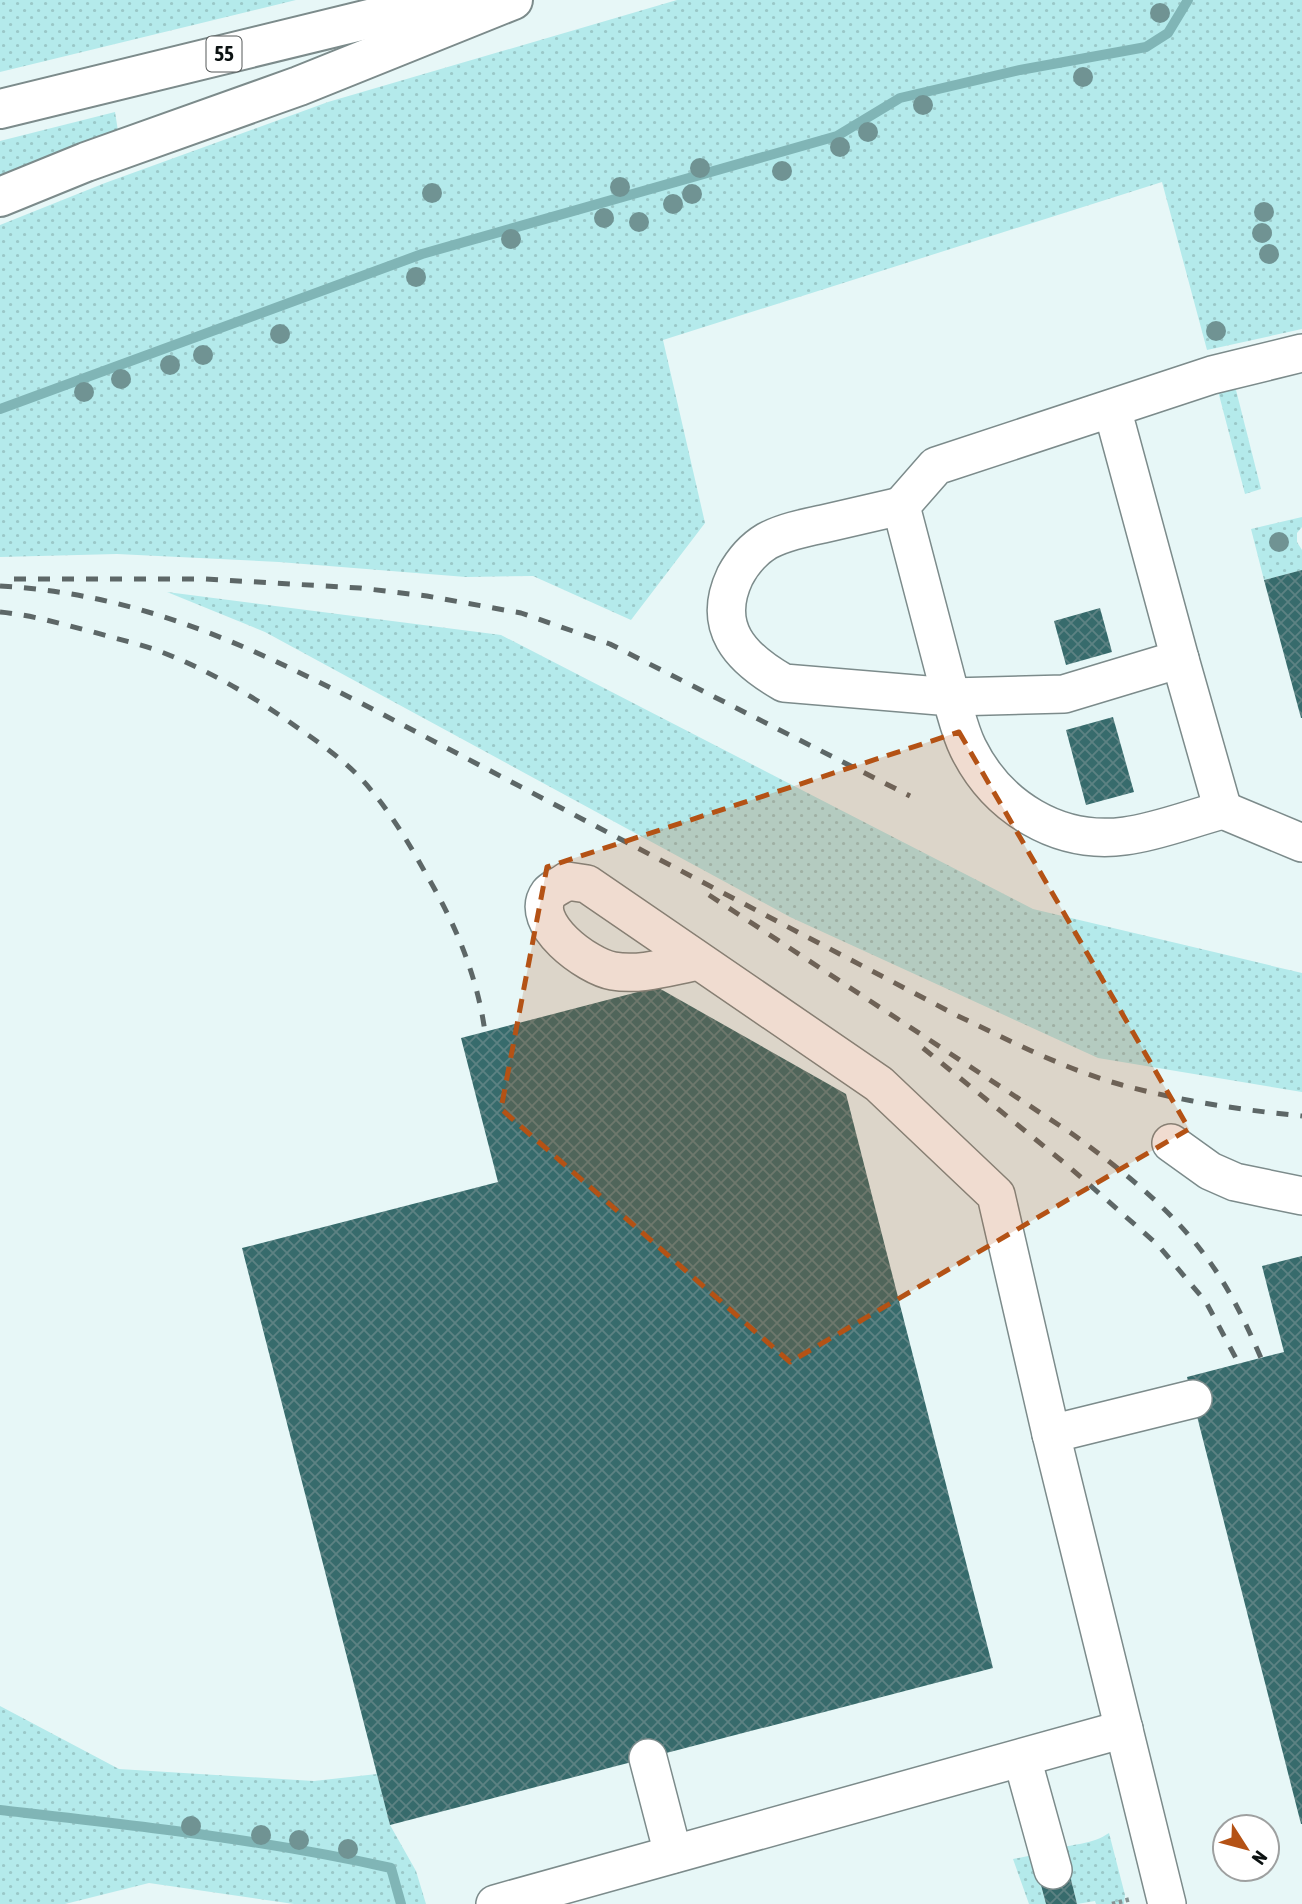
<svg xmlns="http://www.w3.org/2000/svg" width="1302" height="1904" viewBox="0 0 1302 1904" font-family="'Asap Condensed',sans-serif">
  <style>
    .grass { fill: url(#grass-dots) }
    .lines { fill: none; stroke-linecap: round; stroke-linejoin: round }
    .stream { stroke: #80b5b6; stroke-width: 10 }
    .building { fill: url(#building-cross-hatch) }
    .minor-casing { stroke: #7c8b8b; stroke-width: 40 }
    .highway-casing { stroke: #7c8b8b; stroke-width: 42 }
    .path { stroke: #869191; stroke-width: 4.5; stroke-dasharray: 3.5 3.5; stroke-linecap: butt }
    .minor { stroke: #fff; stroke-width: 37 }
    .highway { stroke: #fff; stroke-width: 38 }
    .rail { stroke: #5d6767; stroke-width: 5; stroke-dasharray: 12 12; stroke-linecap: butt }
    .tree { fill: #709393 }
    .marked { fill: #b45215; fill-opacity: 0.2; stroke: #b45215; stroke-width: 5; stroke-dasharray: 14 9; stroke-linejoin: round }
    .labels { text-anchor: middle; stroke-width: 5; stroke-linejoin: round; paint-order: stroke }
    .shield { fill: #fff; stroke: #555959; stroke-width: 2 }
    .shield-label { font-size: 21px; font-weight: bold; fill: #0c1212 }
  </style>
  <defs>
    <pattern id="grass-dots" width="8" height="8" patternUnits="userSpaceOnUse" patternTransform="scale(1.75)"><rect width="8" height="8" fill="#b4eaeb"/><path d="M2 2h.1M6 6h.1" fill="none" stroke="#9ac8c8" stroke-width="1.8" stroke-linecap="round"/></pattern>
    <pattern id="building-cross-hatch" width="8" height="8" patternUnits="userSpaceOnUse" patternTransform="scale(1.75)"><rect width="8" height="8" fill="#376b6c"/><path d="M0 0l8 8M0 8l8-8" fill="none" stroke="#5d8283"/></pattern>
  </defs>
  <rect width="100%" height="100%" fill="#e7f7f7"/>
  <g class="grass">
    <path d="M 0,0 L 296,0 L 0,72 Z"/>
    <path d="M 677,0 L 1302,0 L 1302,329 L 1207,350 L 1162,182 L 663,340 L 705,523 L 631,620 L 533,576 L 466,577 L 279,562 L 117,554 L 0,557 L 0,225 L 105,183 L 328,102 Z"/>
    <path d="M 115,112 L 118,131 L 0,179 L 0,141 Z"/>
    <path d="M 1233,388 L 1236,390 L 1261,489 L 1245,494 L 1218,391 Z"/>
    <path d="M 1302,517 L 1302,527 L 1297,533 L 1297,542 L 1302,550 L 1302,570 L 1264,580 L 1251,529 Z"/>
    <path d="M 167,592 L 501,635 L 1033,909 L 1302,973 L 1302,1092 L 1098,1058 L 790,917 L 265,632 Z"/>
    <path d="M 0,1706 L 119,1769 L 314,1781 L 377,1774 L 390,1825 L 416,1871 L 426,1904 L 294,1904 L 149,1883 L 65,1904 L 0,1904 Z"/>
    <path d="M 1109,1833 L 1125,1895 L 1124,1904 L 1096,1904 L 1095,1901 L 1077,1904 L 1068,1867 L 1056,1849 C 1076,1843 1091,1845 1109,1833 Z"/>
    <path d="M 1038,1854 L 1038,1875 L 1046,1904 L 1029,1904 L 1013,1859 Z"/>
  </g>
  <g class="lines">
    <g class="stream">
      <path d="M 0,409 L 422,254 L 837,136 L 900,98 L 1020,70 L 1146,47 L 1168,33 L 1188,0"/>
      <path d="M 0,1810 C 131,1825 262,1839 391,1868 L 401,1904"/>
    </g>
  </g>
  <g class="building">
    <path d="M 1302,570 L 1302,718 L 1301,718 L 1264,580 Z"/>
    <path d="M 1100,608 L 1112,652 L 1066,665 L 1054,621 Z"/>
    <path d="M 1113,717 L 1134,792 L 1086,805 L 1066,730 Z"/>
    <path d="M 657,987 L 846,1094 L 993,1668 L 390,1825 L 242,1248 L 498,1182 L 461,1038 Z"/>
    <path d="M 1302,1256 L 1302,1824 L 1301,1824 L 1187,1377 L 1284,1352 L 1262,1266 Z"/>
    <path d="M 1068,1867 L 1077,1904 L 1046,1904 L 1038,1874 Z"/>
  </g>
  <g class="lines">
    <g class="minor-casing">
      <g id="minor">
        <path d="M 1112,408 L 1180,659 L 1064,694 L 951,697 L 901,506 L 936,466 L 1212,375 L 1302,353"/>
        <path d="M 901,506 C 875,512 849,518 823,524 C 804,528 784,532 767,541 C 752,550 743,561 735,576 C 711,627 740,658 784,683 L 951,697 C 956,713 960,732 968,748 C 997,807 1058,845 1125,836 C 1157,832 1192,818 1223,810 L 1180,659"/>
        <path d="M 1223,810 L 1302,843"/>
        <path d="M 699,961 C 671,966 641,976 613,971 C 588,967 527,923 549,893 C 552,889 562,885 567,881 L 587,884 L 879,1084 L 996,1195 L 1051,1434 L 1167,1904"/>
        <path d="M 1171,1143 L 1210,1171 L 1235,1182 L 1302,1196"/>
        <path d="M 1051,1434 L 1193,1399"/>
        <path d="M 648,1758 L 673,1854"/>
        <path d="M 1022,1758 L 1053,1870"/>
        <path d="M 495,1904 L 1124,1729"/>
      </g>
    </g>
    <g class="highway-casing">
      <g id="highway">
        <path d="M 0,109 L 447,0"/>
        <path d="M 0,197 L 86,162 L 299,86 L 513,0"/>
      </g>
    </g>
    <path class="path" d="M 1112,1904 L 1131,1899"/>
    <use href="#minor" class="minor"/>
    <use href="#highway" class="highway"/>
    <g class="rail">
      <path d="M 14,579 L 205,579 L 360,588 L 427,596 L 521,613 L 610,644 L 910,796"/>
      <path d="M 0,586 C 138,594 240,642 361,703 L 954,1014 C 1008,1040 1064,1069 1122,1085 C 1181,1101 1241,1110 1302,1116"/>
      <path d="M 0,612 C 32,615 62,624 93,632 C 117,639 141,644 164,653 C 212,672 256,698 298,728 C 324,746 351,765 371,790 C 392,815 410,845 426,874 C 455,923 477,975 485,1032"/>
      <path d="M 709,895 L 1071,1133 C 1125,1172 1179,1215 1216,1271 C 1234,1298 1248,1328 1261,1358"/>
      <path d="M 923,1048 L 1067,1165 L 1158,1245 L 1206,1302 L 1239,1364"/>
    </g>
  </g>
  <g class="tree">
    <circle cx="1160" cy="13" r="10"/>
    <circle cx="1083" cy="77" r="10"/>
    <circle cx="923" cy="105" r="10"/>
    <circle cx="868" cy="132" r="10"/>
    <circle cx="840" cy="147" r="10"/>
    <circle cx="700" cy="168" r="10"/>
    <circle cx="782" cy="171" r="10"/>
    <circle cx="620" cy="187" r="10"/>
    <circle cx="432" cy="193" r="10"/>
    <circle cx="692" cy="194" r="10"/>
    <circle cx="673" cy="204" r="10"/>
    <circle cx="1264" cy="212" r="10"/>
    <circle cx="604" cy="218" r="10"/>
    <circle cx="639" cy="222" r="10"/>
    <circle cx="1262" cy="233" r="10"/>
    <circle cx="511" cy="239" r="10"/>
    <circle cx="1269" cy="254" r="10"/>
    <circle cx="416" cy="277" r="10"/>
    <circle cx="1216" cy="331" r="10"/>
    <circle cx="280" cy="334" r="10"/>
    <circle cx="203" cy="355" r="10"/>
    <circle cx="170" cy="365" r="10"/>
    <circle cx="121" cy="379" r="10"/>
    <circle cx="84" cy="392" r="10"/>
    <circle cx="1279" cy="542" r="10"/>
    <circle cx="191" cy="1826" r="10"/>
    <circle cx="261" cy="1835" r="10"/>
    <circle cx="299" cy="1840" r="10"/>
    <circle cx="348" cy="1849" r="10"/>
  </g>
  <path class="marked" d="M 959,732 L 1189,1129 L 790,1362 L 501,1109 L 547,867 Z"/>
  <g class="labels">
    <rect class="shield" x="206.5" y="36.5" width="35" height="35" rx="5"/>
    <g class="shield-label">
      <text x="224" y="61">55</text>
    </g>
  </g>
  <g transform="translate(1246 1848) rotate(126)"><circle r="33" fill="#ffffff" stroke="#9ea0a0" stroke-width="2"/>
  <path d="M0-5L12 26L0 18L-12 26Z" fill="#b45215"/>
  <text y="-10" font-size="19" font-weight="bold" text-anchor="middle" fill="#0c1212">N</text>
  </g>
</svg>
